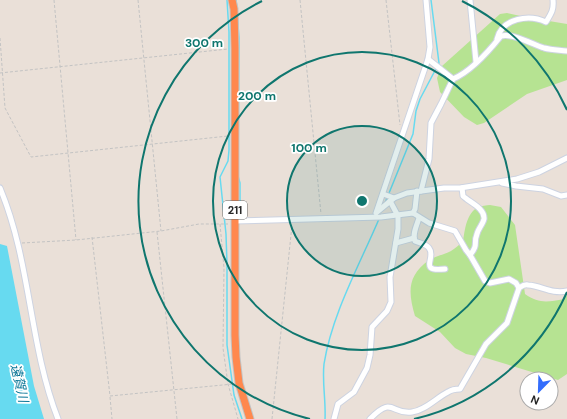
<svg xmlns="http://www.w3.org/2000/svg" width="567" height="419" viewBox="0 0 567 419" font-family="'DM Sans','Noto Sans JP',sans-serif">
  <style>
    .green { fill: #b6e392 }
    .water { fill: #67daf0 }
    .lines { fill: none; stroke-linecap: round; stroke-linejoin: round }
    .stream { stroke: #67daf0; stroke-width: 1.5 }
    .minor-casing { stroke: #cdd3e1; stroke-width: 7 }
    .highway-casing { stroke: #c3c3c3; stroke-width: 9 }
    .path { stroke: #c3c3c3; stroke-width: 1; stroke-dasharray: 3 2; stroke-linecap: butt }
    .minor { stroke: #fff; stroke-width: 5 }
    .highway { stroke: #ff884e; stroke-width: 7 }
    .ring { fill: none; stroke: #0f766e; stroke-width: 2 }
    .labels { text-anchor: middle; stroke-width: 3.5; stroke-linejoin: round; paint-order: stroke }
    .shield { fill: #fff; stroke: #686868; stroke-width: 1 }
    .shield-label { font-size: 11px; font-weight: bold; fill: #272727 }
    .water-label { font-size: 13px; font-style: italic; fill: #0b7697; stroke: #fff }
    .centre { fill: #0f766e; stroke: #fff; stroke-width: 2 }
    .ring-label { font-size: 12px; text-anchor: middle; font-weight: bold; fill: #0f766e; stroke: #fff; stroke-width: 3.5; stroke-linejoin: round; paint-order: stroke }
  </style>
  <rect width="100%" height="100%" fill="#eae0d8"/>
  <g class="green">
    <path d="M 507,13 L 525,17 L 567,24 L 567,80 L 527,94 L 484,123 L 477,125 L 464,117 L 440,92 L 437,78 L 442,66 L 500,14 Z"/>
    <path d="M 490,205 L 501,207 L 515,225 L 525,294 C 539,304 548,302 564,299 L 567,295 L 567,374 L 558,380 L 486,358 L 466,354 L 455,348 L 440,332 L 415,316 C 408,292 407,276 429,260 C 435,256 444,255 451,251 C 456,248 460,244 463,241 C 465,230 466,214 478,207 C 481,206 487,205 490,205 Z"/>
  </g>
  <path class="water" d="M 0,244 L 7,246 L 34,386 L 44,419 L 0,419 Z"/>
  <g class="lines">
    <g class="stream">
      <path d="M 227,0 L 229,32 L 229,150 L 228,161 L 220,177 L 226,234 L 227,264 L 227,345 L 234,395 L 242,419"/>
      <path d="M 236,0 L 237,8"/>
      <path d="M 237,12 L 239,38 L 238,170"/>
      <path d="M 238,176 L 240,183 L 240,217"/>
      <path d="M 385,203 L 413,134 L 416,111 L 420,99 L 439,63 L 431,0"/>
      <path d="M 325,419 C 326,401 322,382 324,364 C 332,314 359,266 379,219"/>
    </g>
    <g class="minor-casing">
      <g id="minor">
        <path d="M 470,0 L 476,62"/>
        <path d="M 497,39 C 502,18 529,14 546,22 C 551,14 554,10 553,0"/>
        <path d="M 428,59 L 453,79"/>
        <path d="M 502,183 L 516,186 L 543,189 L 561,196 L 567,195"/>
        <path d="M 0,188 C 31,262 29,345 58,419"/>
        <path d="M 462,188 L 463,196 C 469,202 485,208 484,219 C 483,224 478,229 477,234 C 473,244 479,244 470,255"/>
        <path d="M 421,191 L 429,159 L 431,123 L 441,104 L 453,79 C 470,72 489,51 501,36 C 513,33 532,44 544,48 C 552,50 560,50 567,51"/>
        <path d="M 383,194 L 394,198"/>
        <path d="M 377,212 L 394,198 L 407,193 L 444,188 L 460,188 L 517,179 L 539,172 L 567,158"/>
        <path d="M 376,213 L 428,59 L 430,47 L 426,0"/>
        <path d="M 413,213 L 415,209 L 417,191"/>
        <path d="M 419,218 C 417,225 412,234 415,241 C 419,243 426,244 429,248 C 437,258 417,272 445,269"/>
        <path d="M 235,221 L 381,217 L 413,213 L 429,223 L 455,231 L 466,250 L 470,255 L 485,281 L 490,283 L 509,279 L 516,283 L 519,288"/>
        <path d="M 396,243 L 414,238"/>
        <path d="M 334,419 L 338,404 L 354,392 L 367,368 L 370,355 L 372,327 L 387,311 L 391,302 L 390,277 L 398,229 L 398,216 L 390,201"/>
        <path d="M 370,419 C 393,395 391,415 412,412 C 426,410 436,398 448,392 C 451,390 456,389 460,389 L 486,344 L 507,323 L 519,288 C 522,286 524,284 528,285 C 542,286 551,294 567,291"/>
      </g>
    </g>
    <g class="highway-casing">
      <path id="highway" d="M 232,0 L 234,9 L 235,49 L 235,335 L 236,357 L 239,383 L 250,419"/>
    </g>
    <g class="path">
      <path d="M 54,0 L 76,240"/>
      <path d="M 138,0 L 161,231"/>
      <path d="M 300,0 L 321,214"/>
      <path d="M 386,0 L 400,125"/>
      <path d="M 0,38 L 5,108 L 31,157 L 228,136"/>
      <path d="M 0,73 L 228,49"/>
      <path d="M 220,224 L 224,268 L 223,348 L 228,384 L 238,419"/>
      <path d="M 157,232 L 177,419"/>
      <path d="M 92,237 L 110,396 L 233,384"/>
      <path d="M 22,243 L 76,240 L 161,231 L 199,224 L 228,224"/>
      <path d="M 110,397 L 112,419"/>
      <path d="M 272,419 L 292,225"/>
    </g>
    <use href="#minor" class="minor"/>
    <use href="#highway" class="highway"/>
  </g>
  <circle cx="362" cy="201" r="75" fill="#0f766e" fill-opacity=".12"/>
  <g class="ring">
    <circle cx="362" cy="201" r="75"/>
    <circle cx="362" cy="201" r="149"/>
    <path d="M567 292A224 224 0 0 1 414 419M310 419A224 224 0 0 1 262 1M462 1A224 224 0 0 1 567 110"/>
  </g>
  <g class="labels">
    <rect class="shield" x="223" y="201" width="24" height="18" rx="3"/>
    <g class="shield-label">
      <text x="235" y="214">211</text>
    </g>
    <g class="water-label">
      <text transform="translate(20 383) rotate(77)" y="5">遠賀川</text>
    </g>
  </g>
  <circle cx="362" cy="201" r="6" class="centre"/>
  <g class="ring-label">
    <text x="204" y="47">300 m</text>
    <text x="257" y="100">200 m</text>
    <text x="309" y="152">100 m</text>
  </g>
  <g transform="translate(539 391) rotate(203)"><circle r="19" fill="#ffffff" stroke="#a9a9a9"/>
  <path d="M0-3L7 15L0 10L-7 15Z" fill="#336dfc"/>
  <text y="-6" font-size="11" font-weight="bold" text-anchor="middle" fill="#272727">N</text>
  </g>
</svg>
